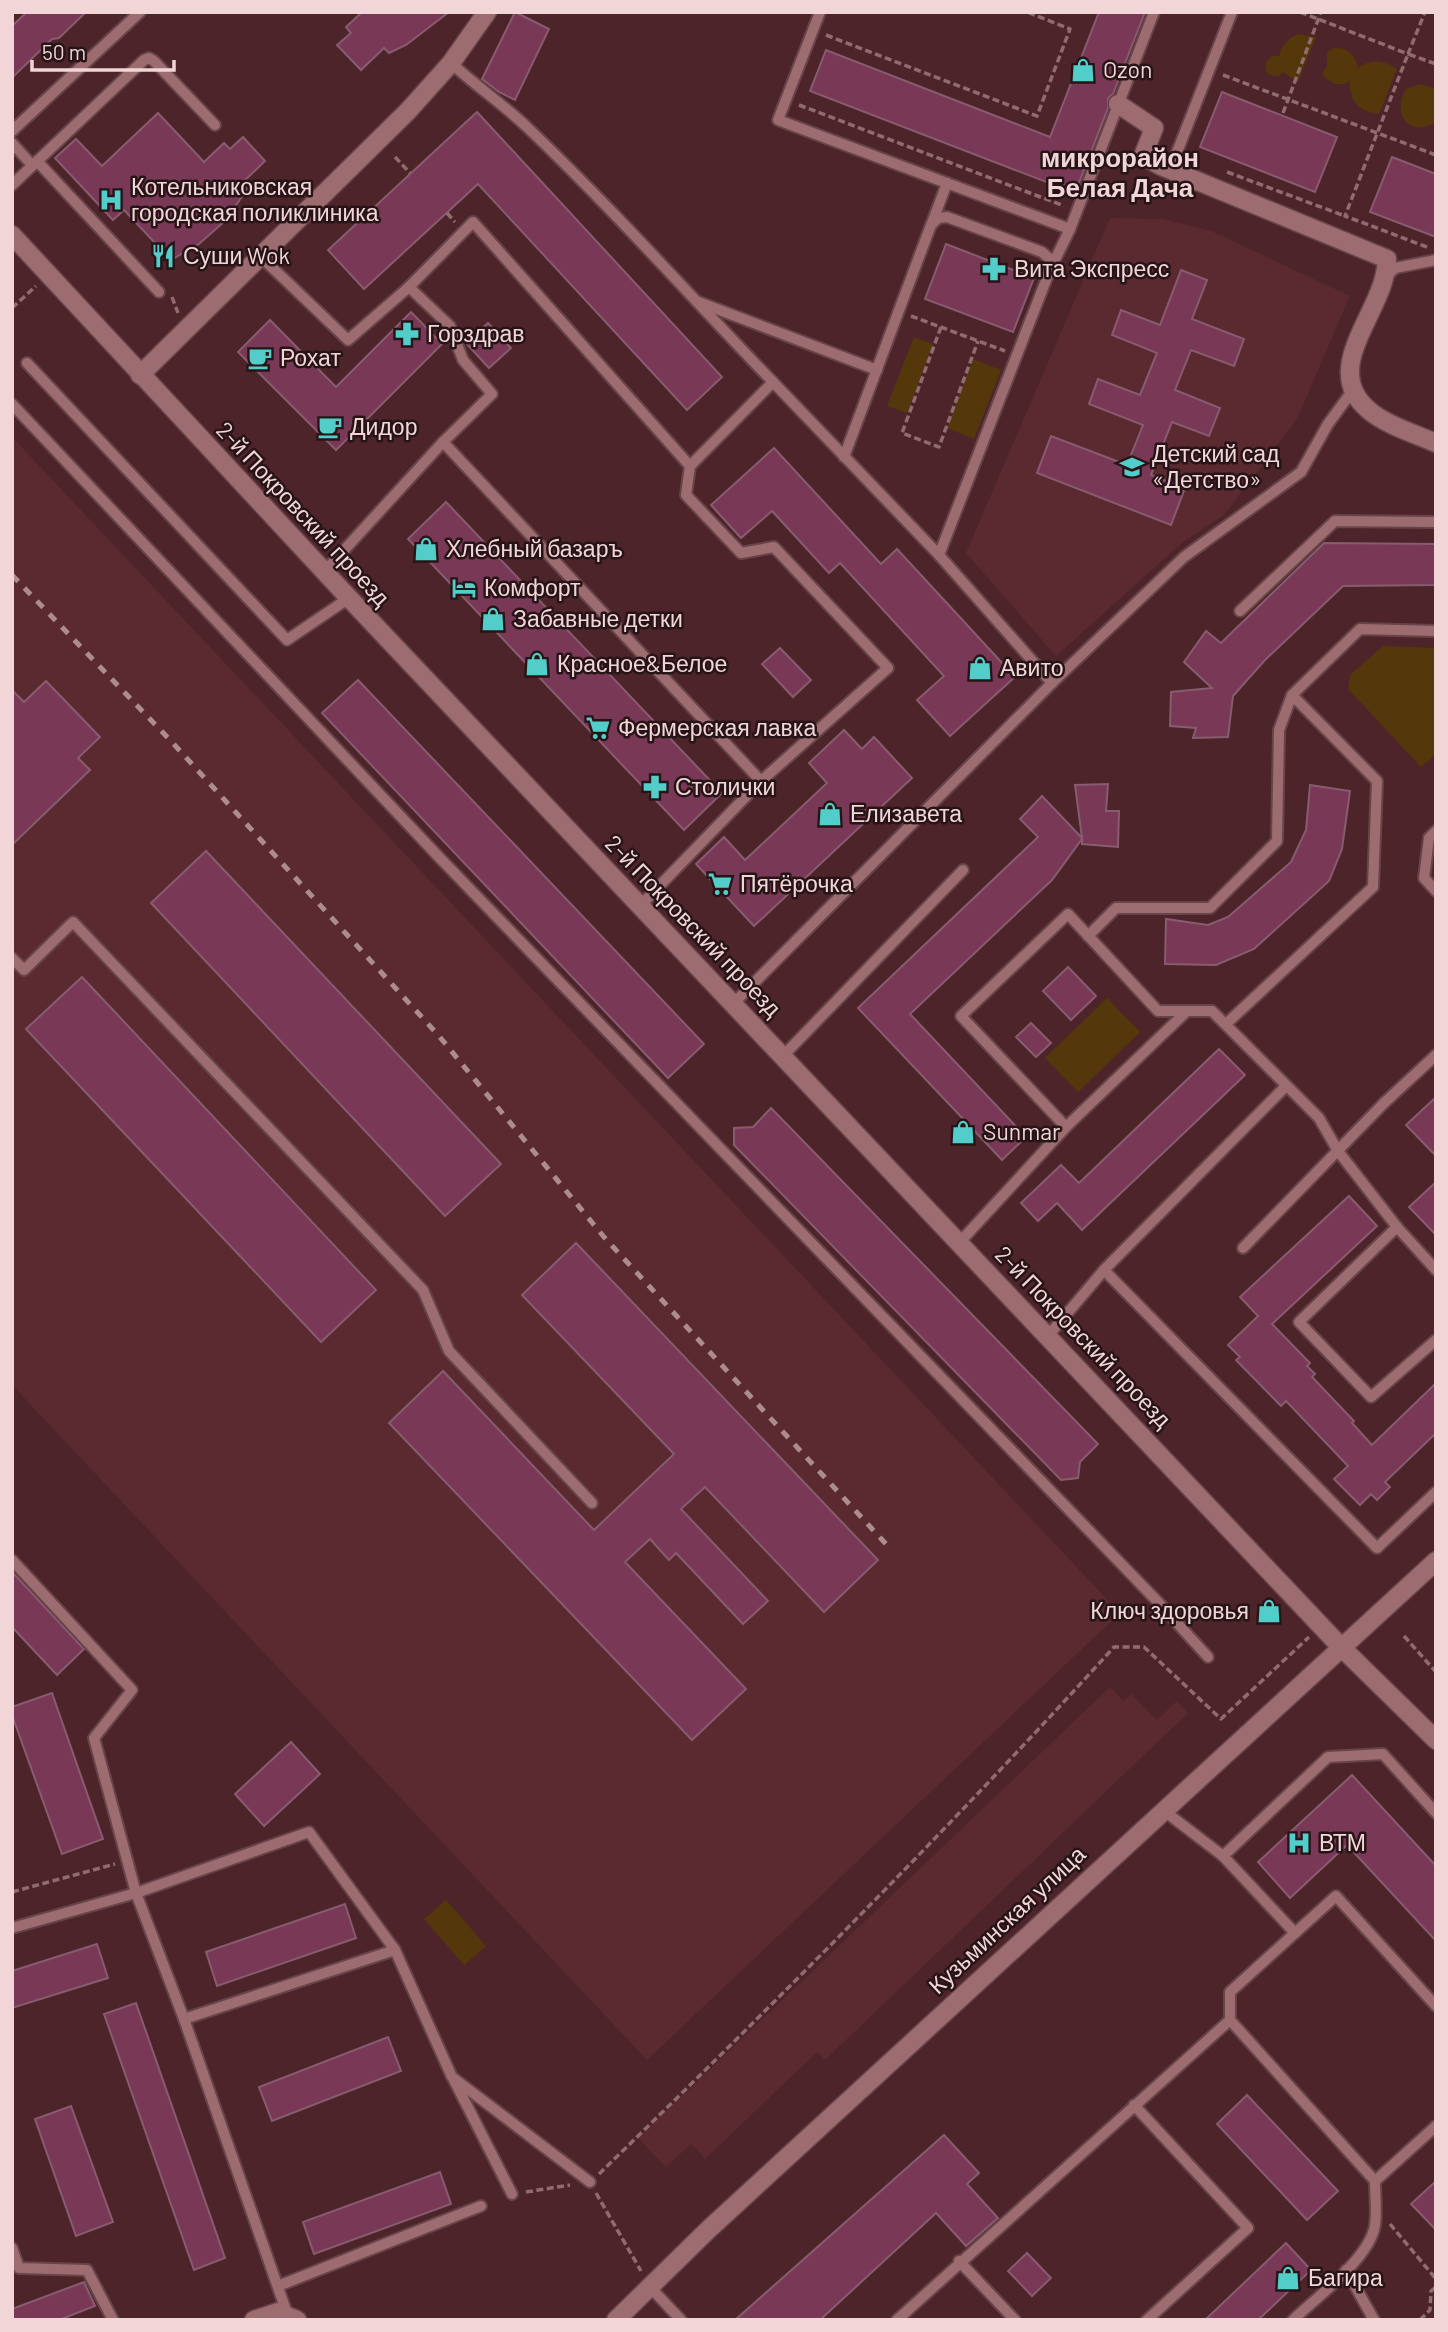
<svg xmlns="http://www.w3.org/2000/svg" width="1448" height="2332" viewBox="0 0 1448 2332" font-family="Barlow,sans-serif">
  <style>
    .built { fill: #5b2a31 }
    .green { fill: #54370b }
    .building { fill: #7a3857; stroke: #875c6e; stroke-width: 2 }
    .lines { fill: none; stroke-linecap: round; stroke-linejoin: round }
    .service-casing { stroke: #674449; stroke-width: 14 }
    .minor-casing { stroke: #674449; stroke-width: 21 }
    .path { stroke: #906c71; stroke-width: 3.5; stroke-dasharray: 7 3.5; stroke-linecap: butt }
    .service { stroke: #9d6c71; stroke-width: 10 }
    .minor { stroke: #9d6c71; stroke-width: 18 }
    .rail { stroke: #ad8c90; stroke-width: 5; stroke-dasharray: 9 9; stroke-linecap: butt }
    .labels { text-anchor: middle; stroke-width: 5; stroke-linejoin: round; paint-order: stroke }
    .poi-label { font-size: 23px; fill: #f1d5d7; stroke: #271416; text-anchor: start }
    .street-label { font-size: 23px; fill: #f1d5d7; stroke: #271416 }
    .quarter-label { font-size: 26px; font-weight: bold; fill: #f1d5d7; stroke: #271416 }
  </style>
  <rect width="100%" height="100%" fill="#4d242a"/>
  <g class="built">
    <path d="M 1110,218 L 1162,219 L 1211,231 L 1350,296 L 1297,419 L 1224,515 L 1183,542 L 1056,656 L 966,553 Z"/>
    <path d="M 12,437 L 1120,1613 L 647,2060 L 12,1385 Z"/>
    <path d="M 1110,1687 L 1123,1701 L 1131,1694 L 1157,1720 L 1177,1701 L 1188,1713 L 825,2060 L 817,2052 L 705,2159 L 691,2144 L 666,2167 L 638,2138 Z"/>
  </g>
  <g class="green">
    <path d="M 1298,34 L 1316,37 L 1298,82 L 1283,72 C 1278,78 1272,77 1266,72 L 1266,62 L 1272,56 L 1279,56 C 1282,45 1287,39 1298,34 Z"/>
    <path d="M 1334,48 C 1348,47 1355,54 1358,68 C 1372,58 1383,60 1397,69 L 1379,114 C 1359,112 1349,101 1350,81 C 1340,87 1330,84 1322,74 L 1327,66 L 1327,52 Z"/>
    <path d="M 1421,84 L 1436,89 L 1436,122 C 1409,139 1391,113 1406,89 Z"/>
    <path d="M 914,337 L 933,344 L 907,413 L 887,406 Z"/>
    <path d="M 973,359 L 1001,370 L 974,439 L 947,428 Z"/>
    <path d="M 1383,646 L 1436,648 L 1436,754 L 1421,767 L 1348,689 L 1350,675 Z"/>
    <path d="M 1107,998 L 1140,1032 L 1078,1092 L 1045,1058 Z"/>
    <path d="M 446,1900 L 486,1946 L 464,1965 L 424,1919 Z"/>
  </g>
  <g class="building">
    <path d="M 27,12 L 86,12 L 59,38 L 52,39 L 12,78 L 12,26 Z"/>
    <path d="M 362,12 L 449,12 L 406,45 L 389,53 L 384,48 L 361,70 L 337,45 L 351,33 L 346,27 Z"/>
    <path d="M 515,12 L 549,29 L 515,100 L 499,92 L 482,79 Z"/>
    <path d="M 1099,12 L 1145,12 L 1113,94 L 1108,98 L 1108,108 L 1075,193 L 810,91 L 826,50 L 1050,137 Z"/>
    <path d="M 1222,92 L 1337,137 L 1315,192 L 1200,147 Z"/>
    <path d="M 477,112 L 722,377 L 687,410 L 478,184 L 364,289 L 328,250 Z"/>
    <path d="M 158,113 L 204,162 L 224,143 L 230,149 L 243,137 L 265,161 L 242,183 L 247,189 L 226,220 L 199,244 L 171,260 L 124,210 L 113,220 L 55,158 L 76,139 L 102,166 Z"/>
    <path d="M 1392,157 L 1436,174 L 1436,237 L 1370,212 Z"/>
    <path d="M 946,244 L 1034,278 L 1013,332 L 925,299 Z"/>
    <path d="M 1181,270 L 1207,280 L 1192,319 L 1244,339 L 1234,366 L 1191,350 L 1175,390 L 1220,408 L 1209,436 L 1172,422 L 1151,475 L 1185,488 L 1171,525 L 1037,473 L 1051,436 L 1127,465 L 1143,425 L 1089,404 L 1098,379 L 1140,395 L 1157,353 L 1112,335 L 1121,310 L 1160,325 Z"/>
    <path d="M 411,312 L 442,344 L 336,450 L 238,352 L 270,320 L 336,387 Z"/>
    <path d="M 488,323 L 511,348 L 489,368 L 466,343 Z"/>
    <path d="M 774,448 L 881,564 L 897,549 L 1015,677 L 950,736 L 917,700 L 944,676 L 840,563 L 829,573 L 772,511 L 741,538 L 711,505 Z"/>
    <path d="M 446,502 L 722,793 L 684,830 L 408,539 Z"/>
    <path d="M 1324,543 L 1436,544 L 1436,585 L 1343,586 L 1265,660 L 1233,696 L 1228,737 L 1193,738 L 1196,728 L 1170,726 L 1171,692 L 1212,688 L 1184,662 L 1206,631 L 1221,643 Z"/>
    <path d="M 780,648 L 811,680 L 793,697 L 762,664 Z"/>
    <path d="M 358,680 L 704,1044 L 668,1078 L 322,713 Z"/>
    <path d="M 46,681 L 100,737 L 78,758 L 90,770 L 12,845 L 12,690 L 24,702 Z"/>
    <path d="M 844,730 L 862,749 L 874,737 L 912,778 L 754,926 L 696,864 L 724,837 L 745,860 L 827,783 L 809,763 Z"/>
    <path d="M 1108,784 L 1106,811 L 1119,811 L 1118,847 L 1082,844 L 1082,839 L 1052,880 L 910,1014 L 1026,1137 L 1002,1160 L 858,1008 L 1038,837 L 1020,819 L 1042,796 L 1082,838 L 1075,785 Z"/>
    <path d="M 1310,785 L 1350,791 L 1342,849 L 1329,881 L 1254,949 L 1216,965 L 1165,964 L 1166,919 L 1208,925 L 1228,917 L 1291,862 L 1306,830 Z"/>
    <path d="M 206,851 L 501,1164 L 445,1216 L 151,903 Z"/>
    <path d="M 1068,967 L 1096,996 L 1071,1020 L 1043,991 Z"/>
    <path d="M 82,977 L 376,1290 L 321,1342 L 26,1029 Z"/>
    <path d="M 1031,1023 L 1051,1043 L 1036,1057 L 1016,1037 Z"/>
    <path d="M 1219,1049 L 1245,1075 L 1082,1230 L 1057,1203 L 1038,1221 L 1021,1203 L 1061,1165 L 1079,1183 Z"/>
    <path d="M 1436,1097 L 1436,1156 L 1406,1125 Z"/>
    <path d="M 771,1108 L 1098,1444 L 1080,1462 L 1078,1478 L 1061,1480 L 734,1145 L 734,1128 L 753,1127 Z"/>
    <path d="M 1436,1182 L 1436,1235 L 1409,1207 Z"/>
    <path d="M 1349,1196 L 1377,1226 L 1272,1324 L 1310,1363 L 1307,1366 L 1315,1374 L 1312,1377 L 1354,1421 L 1352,1423 L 1372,1445 L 1436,1383 L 1436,1433 L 1385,1482 L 1390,1487 L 1377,1500 L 1371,1494 L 1360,1505 L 1334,1479 L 1348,1466 L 1286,1401 L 1281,1406 L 1236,1360 L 1240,1357 L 1228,1345 L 1258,1316 L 1240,1297 Z"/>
    <path d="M 576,1243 L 878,1560 L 824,1612 L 705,1487 L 681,1509 L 768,1601 L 743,1624 L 676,1553 L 669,1560 L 650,1539 L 625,1562 L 746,1689 L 692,1740 L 389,1423 L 443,1371 L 594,1530 L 674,1454 L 522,1295 Z"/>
    <path d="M 12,1572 L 84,1649 L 57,1675 L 12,1627 Z"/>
    <path d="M 52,1693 L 103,1839 L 62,1854 L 12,1715 L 12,1707 Z"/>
    <path d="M 291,1742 L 320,1774 L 264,1826 L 235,1794 Z"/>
    <path d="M 1352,1775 L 1436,1866 L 1436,1941 L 1347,1845 L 1290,1898 L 1258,1862 Z"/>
    <path d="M 345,1904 L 356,1938 L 217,1986 L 206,1952 Z"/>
    <path d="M 97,1944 L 108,1978 L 12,2008 L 12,1971 Z"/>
    <path d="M 136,2003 L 225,2258 L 194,2270 L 104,2014 Z"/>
    <path d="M 388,2037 L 401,2071 L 272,2121 L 259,2087 Z"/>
    <path d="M 1247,2095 L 1338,2191 L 1307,2220 L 1217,2124 Z"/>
    <path d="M 71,2106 L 113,2222 L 76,2236 L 35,2119 Z"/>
    <path d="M 944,2135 L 979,2173 L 967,2184 L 998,2218 L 966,2246 L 936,2213 L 820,2320 L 735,2320 Z"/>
    <path d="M 440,2172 L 451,2204 L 314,2254 L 303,2222 Z"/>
    <path d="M 1436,2181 L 1436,2230 L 1411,2204 Z"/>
    <path d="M 1286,2243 L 1311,2270 L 1258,2320 L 1205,2320 Z"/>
    <path d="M 1027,2253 L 1051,2278 L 1032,2296 L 1008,2271 Z"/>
    <path d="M 84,2282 L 95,2306 L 59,2320 L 12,2320 L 12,2309 Z"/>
  </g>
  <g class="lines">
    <g class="service-casing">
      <g id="service">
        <path d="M 820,12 L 778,120 L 1070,229"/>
        <path d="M 451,63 C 476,86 504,105 528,128 C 613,209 691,297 773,382"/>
        <path d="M 12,131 L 140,12"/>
        <path d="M 12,143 L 32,165"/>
        <path d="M 37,161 L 159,292"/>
        <path d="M 1170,170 L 1232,12"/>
        <path d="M 12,185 L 144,60 L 149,58 L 154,61 L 215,125"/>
        <path d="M 932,223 L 947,183"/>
        <path d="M 260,256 L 348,340 L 409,287 L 450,326 L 463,360 L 492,394 L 443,442 L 325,571"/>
        <path d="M 1052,266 L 1070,229 L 1154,12"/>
        <path d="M 1387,276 L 1395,268 L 1436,260"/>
        <path d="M 409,287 L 473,222 L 690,466"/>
        <path d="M 696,301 L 877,370"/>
        <path d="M 27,363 L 287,640 L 349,598"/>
        <path d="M 12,404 L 437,855 L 1158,1602 L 1208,1657"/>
        <path d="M 443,442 L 761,781"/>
        <path d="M 844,457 L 931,225 L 938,218 L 947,217 L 1042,252 L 1050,259 L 1050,270 L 939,555"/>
        <path d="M 1240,611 L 1335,521 L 1436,522"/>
        <path d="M 1436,831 L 1429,838 L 1424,878 L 1436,891"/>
        <path d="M 640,906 L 761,781 L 888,668 L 774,547 L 741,553 L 686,495 L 690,466 L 773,382 L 939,555 L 1052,683"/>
        <path d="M 1088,936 L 1116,908 L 1210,908 L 1277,841 L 1279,730 L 1292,695"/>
        <path d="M 12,958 L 24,970 L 73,922 L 423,1290 L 449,1351 L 592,1503"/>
        <path d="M 733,1004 L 1052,683 L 1184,557 L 1301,472 L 1328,424 L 1353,390"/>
        <path d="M 1226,1024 L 1373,887 L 1377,781 L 1292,695 L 1360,629 L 1436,631"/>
        <path d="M 783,1056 L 963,870"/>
        <path d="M 1066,1127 L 961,1016 L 1068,914 L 1158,1011 L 1212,1011 L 1319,1118 L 1338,1151 L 1397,1227 L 1436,1270"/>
        <path d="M 1397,1227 L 1299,1322 L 1371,1397 L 1436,1340"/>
        <path d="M 959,1243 L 1066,1127 L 1187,1011"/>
        <path d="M 1243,1248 L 1384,1103 L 1436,1055"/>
        <path d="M 1104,1270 L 1286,1086"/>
        <path d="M 1048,1336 L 1104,1270 L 1377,1548 L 1436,1492"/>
        <path d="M 12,1560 L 132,1690 L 94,1738 L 136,1893 L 309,1832 L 395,1950"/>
        <path d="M 1163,1810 L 1223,1856 L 1295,1933 L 1230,1992 L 1230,2020 L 1375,2181 C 1375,2196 1377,2211 1375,2225 C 1370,2258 1317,2297 1293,2320"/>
        <path d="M 1223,1856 L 1328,1757 L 1383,1754 L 1436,1813"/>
        <path d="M 12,1928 L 136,1893 L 184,2019 L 288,2316"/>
        <path d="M 1295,1933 L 1336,1896 L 1436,2006"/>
        <path d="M 184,2019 L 395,1950 L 452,2077 L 590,2182"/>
        <path d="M 454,2080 L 512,2194"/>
        <path d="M 1134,2105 L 1248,2228 L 1147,2320"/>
        <path d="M 1375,2181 L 1436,2126"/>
        <path d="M 12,2248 L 19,2268 L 87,2270 L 113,2320"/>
        <path d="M 959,2261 L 1015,2320"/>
        <path d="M 1346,2270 L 1374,2320"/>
        <path d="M 278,2286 L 481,2206"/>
        <path d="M 650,2287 L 681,2320"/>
        <path d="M 897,2320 L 1230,2020"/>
      </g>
    </g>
    <g class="minor-casing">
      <g id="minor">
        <path d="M 1118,104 L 1154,128 L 1143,156 L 1161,166 L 1387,259 C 1386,280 1378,296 1369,315 C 1362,330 1354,344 1351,361 C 1341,413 1399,427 1436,443"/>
        <path d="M 12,235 L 349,598 L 1341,1647 L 1436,1740"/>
        <path d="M 140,375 L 408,111 L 451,63 L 487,12"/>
        <path d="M 254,2320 L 278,2312 L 297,2320"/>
        <path d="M 616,2320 L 709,2229 L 1436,1561"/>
      </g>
    </g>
    <g class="path">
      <path d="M 1300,12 L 1408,54 L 1425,12"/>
      <path d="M 826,35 L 1037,116 L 1070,29 L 1027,12"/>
      <path d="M 1223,75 L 1436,155"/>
      <path d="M 799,105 L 1064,206"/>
      <path d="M 1283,113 L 1321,12"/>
      <path d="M 395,157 L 410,173"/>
      <path d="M 1227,172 L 1345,216"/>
      <path d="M 447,213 L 455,222"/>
      <path d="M 1427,247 L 1345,216 L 1408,54 L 1436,64"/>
      <path d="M 172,297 L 178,313"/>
      <path d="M 12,308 L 36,286"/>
      <path d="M 911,316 L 1005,351"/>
      <path d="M 941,327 L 902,433 L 939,447 L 978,341"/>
      <path d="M 1404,1636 L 1436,1672"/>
      <path d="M 12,1892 L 115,1864"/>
      <path d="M 599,2174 C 775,2003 949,1829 1114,1647 L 1144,1647 L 1221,1719 L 1309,1637"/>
      <path d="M 526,2192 L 570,2185"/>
      <path d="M 596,2193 L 641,2271"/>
      <path d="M 1390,2224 L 1436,2279"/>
      <path d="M 1420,2320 L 1430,2310 L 1431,2291 L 1436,2287"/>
    </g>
    <use href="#service" class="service"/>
    <use href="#minor" class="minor"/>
    <path class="rail" d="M 12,575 L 171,741 L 439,1036 L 604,1237 L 886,1544"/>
  </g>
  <defs>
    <g id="shop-bare" transform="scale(1.89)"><path d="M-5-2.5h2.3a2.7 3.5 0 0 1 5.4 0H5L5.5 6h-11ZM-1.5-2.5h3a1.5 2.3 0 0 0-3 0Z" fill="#53cdca" stroke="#271416" stroke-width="2.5" paint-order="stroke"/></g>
    <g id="hospital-bare" transform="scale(1.89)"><path d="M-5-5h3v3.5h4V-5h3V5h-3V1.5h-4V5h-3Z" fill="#53cdca" stroke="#271416" stroke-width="2.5" paint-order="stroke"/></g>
    <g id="restaurant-bare" transform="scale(1.89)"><path d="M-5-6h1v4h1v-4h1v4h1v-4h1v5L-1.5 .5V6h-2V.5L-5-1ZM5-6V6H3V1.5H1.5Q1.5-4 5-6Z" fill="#53cdca" stroke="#271416" stroke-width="2.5" paint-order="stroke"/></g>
    <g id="pharmacy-bare" transform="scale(1.89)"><path d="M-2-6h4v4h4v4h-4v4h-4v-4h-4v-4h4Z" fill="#53cdca" stroke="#271416" stroke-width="2.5" paint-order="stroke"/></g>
    <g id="cafe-bare" transform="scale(1.89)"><path d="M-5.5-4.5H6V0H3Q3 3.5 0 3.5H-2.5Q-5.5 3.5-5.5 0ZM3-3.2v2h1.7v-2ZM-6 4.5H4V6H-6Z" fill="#53cdca" stroke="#271416" stroke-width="2.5" paint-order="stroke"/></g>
    <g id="school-bare" transform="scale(1.89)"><path d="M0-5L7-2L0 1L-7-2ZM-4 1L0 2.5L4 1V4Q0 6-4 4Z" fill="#53cdca" stroke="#271416" stroke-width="2.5" paint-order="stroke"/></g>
    <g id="hotel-bare" transform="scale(1.89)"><path d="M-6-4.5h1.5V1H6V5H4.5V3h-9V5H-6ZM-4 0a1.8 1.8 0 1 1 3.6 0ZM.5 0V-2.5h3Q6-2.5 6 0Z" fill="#53cdca" stroke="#271416" stroke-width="2.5" paint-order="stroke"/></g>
    <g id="supermarket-bare" transform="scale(1.89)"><path d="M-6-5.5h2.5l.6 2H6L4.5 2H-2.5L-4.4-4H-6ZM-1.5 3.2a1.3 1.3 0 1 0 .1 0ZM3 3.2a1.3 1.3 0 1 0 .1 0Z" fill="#53cdca" stroke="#271416" stroke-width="2.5" paint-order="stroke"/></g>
  </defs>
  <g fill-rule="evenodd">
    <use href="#shop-bare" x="1083" y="70"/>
    <use href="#hospital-bare" x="111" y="200"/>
    <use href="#restaurant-bare" x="163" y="256"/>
    <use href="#pharmacy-bare" x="994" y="269"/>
    <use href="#pharmacy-bare" x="407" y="334"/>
    <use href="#cafe-bare" x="260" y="358"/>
    <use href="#cafe-bare" x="330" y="427"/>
    <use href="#school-bare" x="1132" y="467"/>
    <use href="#shop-bare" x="426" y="549"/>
    <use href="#hotel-bare" x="464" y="588"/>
    <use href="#shop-bare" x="493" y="619"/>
    <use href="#shop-bare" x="537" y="664"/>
    <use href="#shop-bare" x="980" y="668"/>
    <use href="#supermarket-bare" x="598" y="728"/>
    <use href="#pharmacy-bare" x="655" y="787"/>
    <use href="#shop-bare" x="830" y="814"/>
    <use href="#supermarket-bare" x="720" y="884"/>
    <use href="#shop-bare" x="963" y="1132"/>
    <use href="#shop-bare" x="1269" y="1611"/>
    <use href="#hospital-bare" x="1299" y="1843"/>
    <use href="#shop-bare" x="1288" y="2278"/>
  </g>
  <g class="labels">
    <g class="poi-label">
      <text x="1103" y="78">Ozon</text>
      <text x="131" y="195">Котельниковская<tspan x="131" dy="26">городская поликлиника</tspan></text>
      <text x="183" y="264">Суши Wok</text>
      <text x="1014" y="277">Вита Экспресс</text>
      <text x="427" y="342">Горздрав</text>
      <text x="280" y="366">Рохат</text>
      <text x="350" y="435">Дидор</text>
      <text x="1152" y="462">Детский сад<tspan x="1152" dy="26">«Детство»</tspan></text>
      <text x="446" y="557">Хлебный базаръ</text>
      <text x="484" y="596">Комфорт</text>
      <text x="513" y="627">Забавные детки</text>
      <text x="557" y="672">Красное&amp;Белое</text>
      <text x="1000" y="676">Авито</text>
      <text x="618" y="736">Фермерская лавка</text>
      <text x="675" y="795">Столички</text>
      <text x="850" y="822">Елизавета</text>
      <text x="740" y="892">Пятёрочка</text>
      <text x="983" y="1140">Sunmar</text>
      <text x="1249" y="1619" text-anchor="end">Ключ здоровья</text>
      <text x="1319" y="1851">ВТМ</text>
      <text x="1308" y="2286">Багира</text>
    </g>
    <g class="street-label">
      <text transform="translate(303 514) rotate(47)" y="8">2-й Покровский проезд</text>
      <text transform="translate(693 926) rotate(46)" y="8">2-й Покровский проезд</text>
      <text transform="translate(1083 1337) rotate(46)" y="8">2-й Покровский проезд</text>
      <text transform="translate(1007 1920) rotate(-43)" y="8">Кузьминская улица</text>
    </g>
    <g class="quarter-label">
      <text x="1120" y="167">микрорайон<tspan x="1120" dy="30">Белая Дача</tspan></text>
    </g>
  </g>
  <rect width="1448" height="2332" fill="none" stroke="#f1d5d7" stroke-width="28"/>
  <path d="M32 60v10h142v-10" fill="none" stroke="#f1d5d7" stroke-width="3.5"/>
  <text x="42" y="60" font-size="21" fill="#f1d5d7" stroke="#271416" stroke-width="5" paint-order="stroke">50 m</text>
</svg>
